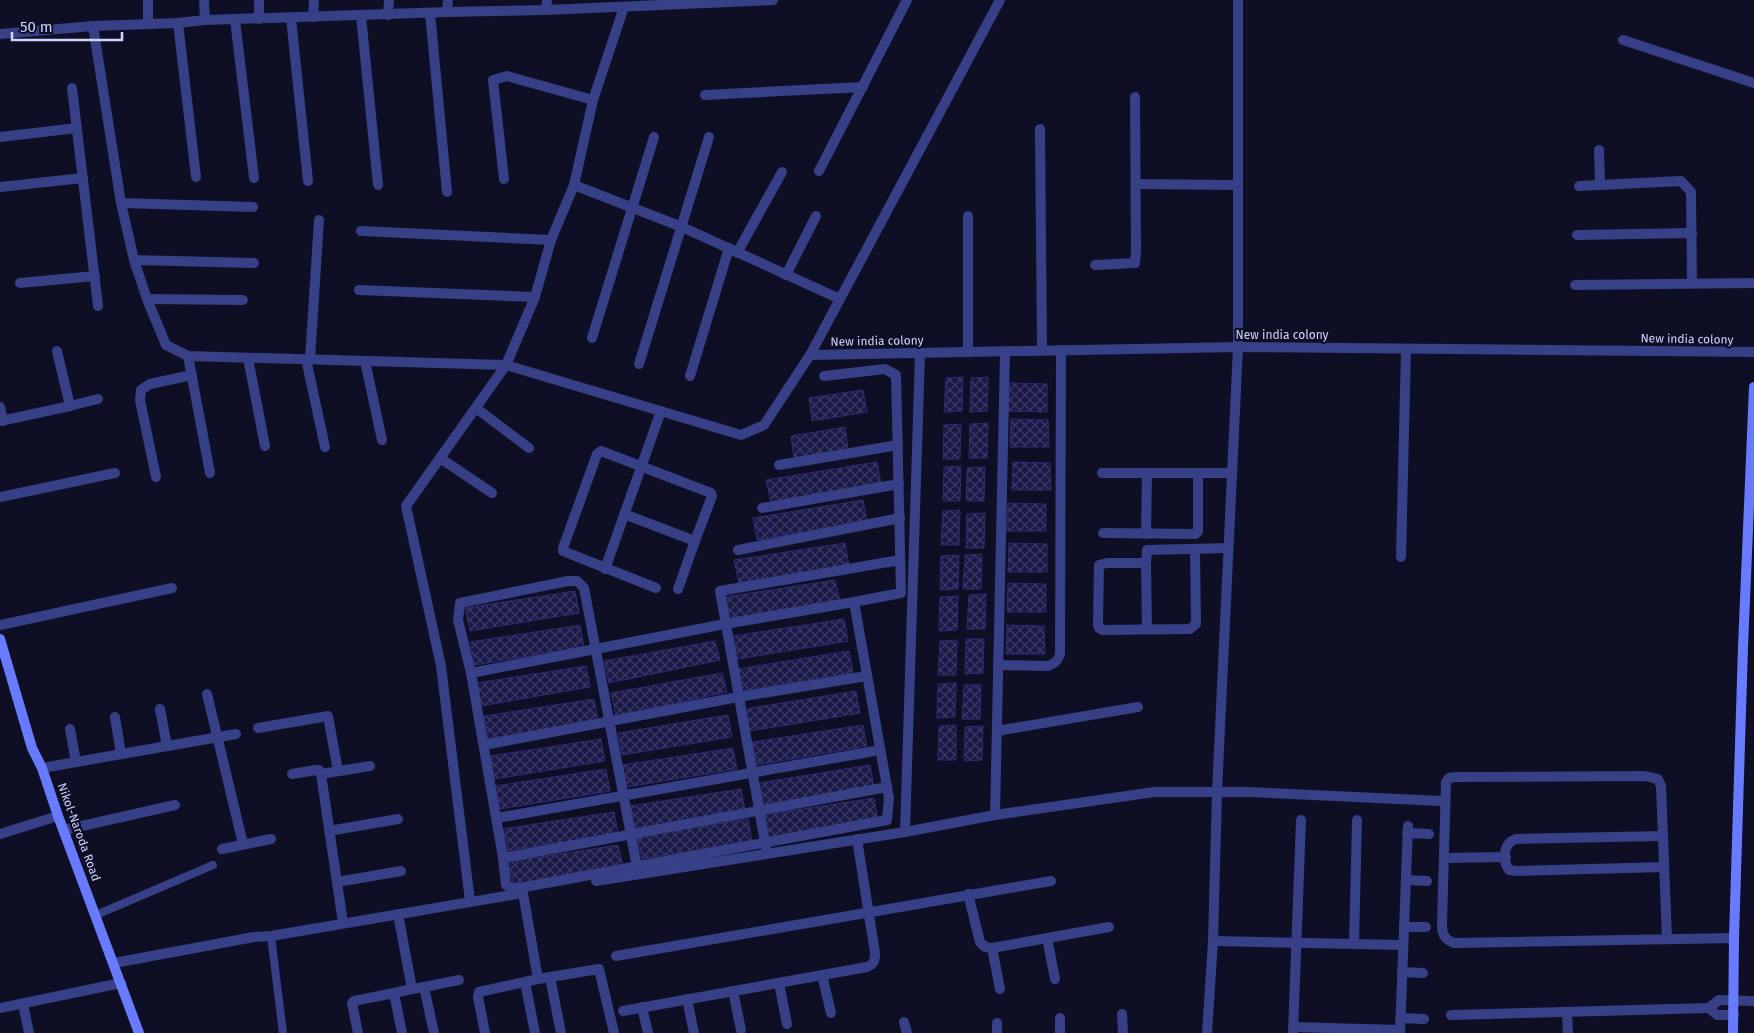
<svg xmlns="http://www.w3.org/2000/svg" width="1754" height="1033" viewBox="0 0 1754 1033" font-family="'Fira Sans',sans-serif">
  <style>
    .building { fill: url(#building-cross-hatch); stroke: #2e2a74 }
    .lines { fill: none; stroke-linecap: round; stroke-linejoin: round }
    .lane { stroke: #373f86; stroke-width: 8 }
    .street { stroke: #373f86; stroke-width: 10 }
    .secondary { stroke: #687bff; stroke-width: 10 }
    .labels { text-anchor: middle; stroke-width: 4.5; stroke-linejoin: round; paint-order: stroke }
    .street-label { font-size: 12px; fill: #d1d3ff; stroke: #0e0e25 }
  </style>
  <defs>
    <pattern id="building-cross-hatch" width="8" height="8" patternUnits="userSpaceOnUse" patternTransform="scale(1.25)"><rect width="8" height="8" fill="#1b1947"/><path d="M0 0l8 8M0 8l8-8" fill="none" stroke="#3b3a63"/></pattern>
  </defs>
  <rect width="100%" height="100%" fill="#0e0e25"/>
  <g class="building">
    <path d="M 963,377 L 962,411 L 944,412 L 946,378 Z"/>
    <path d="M 988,377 L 987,411 L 970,412 L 971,378 Z"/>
    <path d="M 1010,383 L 1047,384 L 1047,412 L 1008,411 Z"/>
    <path d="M 863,390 L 867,412 L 812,421 L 809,398 Z"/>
    <path d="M 1011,419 L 1048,420 L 1049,447 L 1010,447 Z"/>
    <path d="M 988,423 L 987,458 L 969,458 L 970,424 Z"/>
    <path d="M 961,424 L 960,459 L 943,459 L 944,425 Z"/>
    <path d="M 845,427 L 848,450 L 794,458 L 791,436 Z"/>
    <path d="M 877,462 L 881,484 L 771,502 L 766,480 Z"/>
    <path d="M 1013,462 L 1050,463 L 1051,490 L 1012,490 Z"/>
    <path d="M 961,466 L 960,501 L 943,501 L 944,467 Z"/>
    <path d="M 985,467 L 984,501 L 966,501 L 967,468 Z"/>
    <path d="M 863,500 L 867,522 L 757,540 L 753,518 Z"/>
    <path d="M 1008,503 L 1046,504 L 1046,531 L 1007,531 Z"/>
    <path d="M 960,510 L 959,545 L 941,545 L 943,511 Z"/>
    <path d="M 985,513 L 984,548 L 966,548 L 967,514 Z"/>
    <path d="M 845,543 L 849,565 L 739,583 L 734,560 Z"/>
    <path d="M 1009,543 L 1047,544 L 1047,572 L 1008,572 Z"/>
    <path d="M 982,554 L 981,589 L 963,589 L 965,555 Z"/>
    <path d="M 959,555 L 958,589 L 940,590 L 941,556 Z"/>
    <path d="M 835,580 L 840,601 L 730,620 L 725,597 Z"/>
    <path d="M 1008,583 L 1046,584 L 1046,612 L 1007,612 Z"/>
    <path d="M 575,591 L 579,613 L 470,631 L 465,608 Z"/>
    <path d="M 986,594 L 985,629 L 967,629 L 969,595 Z"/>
    <path d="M 958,596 L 957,630 L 939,631 L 940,597 Z"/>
    <path d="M 844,619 L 848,641 L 738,659 L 733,636 Z"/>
    <path d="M 580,625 L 584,647 L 475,665 L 470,642 Z"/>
    <path d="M 1007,625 L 1044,626 L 1045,654 L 1006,654 Z"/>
    <path d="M 966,639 L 984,639 L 983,673 L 965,674 Z"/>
    <path d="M 957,640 L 956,675 L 938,675 L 940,641 Z"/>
    <path d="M 715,641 L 720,660 L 609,683 L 604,661 Z"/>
    <path d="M 849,651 L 853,673 L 743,691 L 738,669 Z"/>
    <path d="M 586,666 L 590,687 L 481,706 L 476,683 Z"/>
    <path d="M 722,673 L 727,692 L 616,716 L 611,693 Z"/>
    <path d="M 956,683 L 955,717 L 937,718 L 938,684 Z"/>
    <path d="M 964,685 L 981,685 L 980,719 L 962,719 Z"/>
    <path d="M 856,691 L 860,713 L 750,731 L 745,709 Z"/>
    <path d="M 594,699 L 598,720 L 488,739 L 484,716 Z"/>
    <path d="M 728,715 L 732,737 L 622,755 L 618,733 Z"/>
    <path d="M 863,725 L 867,746 L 757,765 L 752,742 Z"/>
    <path d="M 956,725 L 956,760 L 938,760 L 939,726 Z"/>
    <path d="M 983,726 L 982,760 L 964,761 L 965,727 Z"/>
    <path d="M 601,739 L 605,761 L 495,779 L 490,756 Z"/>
    <path d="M 733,748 L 737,769 L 627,787 L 622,765 Z"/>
    <path d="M 870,765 L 874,787 L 764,805 L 759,783 Z"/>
    <path d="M 606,769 L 610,791 L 500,809 L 495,786 Z"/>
    <path d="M 741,789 L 745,810 L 635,828 L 630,806 Z"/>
    <path d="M 874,798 L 878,820 L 768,838 L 764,815 Z"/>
    <path d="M 614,812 L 618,833 L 508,851 L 503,829 Z"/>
    <path d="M 748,819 L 752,841 L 642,859 L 637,837 Z"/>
    <path d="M 618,845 L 623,866 L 513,885 L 508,862 Z"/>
  </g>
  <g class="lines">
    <g class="lane">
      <path d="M 96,915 L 213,865"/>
      <path d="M 271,936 L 283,1033"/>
    </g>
    <g class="street">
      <path d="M 148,0 L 148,24"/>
      <path d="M 204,0 L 205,20"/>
      <path d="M 259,0 L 259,19"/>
      <path d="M 546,10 L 547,0"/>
      <path d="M 447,12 L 448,0"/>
      <path d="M 430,13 L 447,192"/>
      <path d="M 388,15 L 389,0"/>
      <path d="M 361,16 L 378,185"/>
      <path d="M 313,17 L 314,0"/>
      <path d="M 291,18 L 308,181"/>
      <path d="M 235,20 L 254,178"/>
      <path d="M 178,23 L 196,177"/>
      <path d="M 93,26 L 121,203 L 134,260 L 147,299 L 166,345 L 188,356 L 506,365 L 741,435 L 764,425 L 810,355 L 1000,0"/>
      <path d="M 0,34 L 93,26 L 178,23 L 205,20 L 447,12 L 546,10 L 773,0"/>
      <path d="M 1623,40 L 1754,83"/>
      <path d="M 72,88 L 98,306"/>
      <path d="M 705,95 L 863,87"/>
      <path d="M 1040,129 L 1042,350"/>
      <path d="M 0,137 L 77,128"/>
      <path d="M 1599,150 L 1600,183"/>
      <path d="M 819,171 L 907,0"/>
      <path d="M 504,179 L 493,80 L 507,76 L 593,100"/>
      <path d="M 1136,184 L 1237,185"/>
      <path d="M 574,185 L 682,227 L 840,299"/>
      <path d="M 1579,186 L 1681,181 L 1691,192 L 1692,283"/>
      <path d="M 0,187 L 83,178"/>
      <path d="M 121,203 L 253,207"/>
      <path d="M 968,216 L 968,352"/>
      <path d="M 361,231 L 551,240"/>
      <path d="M 1577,235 L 1692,233"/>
      <path d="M 737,253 L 782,172"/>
      <path d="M 134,260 L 254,263"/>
      <path d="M 1095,265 L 1135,263 L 1136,251 L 1135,97"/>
      <path d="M 786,275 L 816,216"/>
      <path d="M 20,283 L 95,276"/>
      <path d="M 1575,285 L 1754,283"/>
      <path d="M 359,290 L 535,297"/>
      <path d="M 147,299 L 243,300"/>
      <path d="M 592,338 L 654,137"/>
      <path d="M 810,355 L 1238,347 L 1754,352"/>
      <path d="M 188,356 L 210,473"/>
      <path d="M 248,358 L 265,446"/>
      <path d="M 306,359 L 325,447"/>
      <path d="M 310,359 L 319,220"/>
      <path d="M 365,361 L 382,440"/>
      <path d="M 639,364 L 709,137"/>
      <path d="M 690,376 L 729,248"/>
      <path d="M 70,406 L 98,399"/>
      <path d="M 0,407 L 3,421"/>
      <path d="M 476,408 L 529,448"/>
      <path d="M 0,421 L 70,406 L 57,351"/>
      <path d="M 440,458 L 492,493"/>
      <path d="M 779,465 L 898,445"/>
      <path d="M 1102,473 L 1232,473"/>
      <path d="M 156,477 L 140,400 L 141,390 L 150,384 L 192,375"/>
      <path d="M 0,497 L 115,473"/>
      <path d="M 762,508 L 899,484"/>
      <path d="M 624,514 L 695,541 L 712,496 L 711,493 L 601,451 L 597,454 L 563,548 L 563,551 L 656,588"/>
      <path d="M 1103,533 L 1195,534 L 1198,532 L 1198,473"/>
      <path d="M 1146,534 L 1147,473"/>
      <path d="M 738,550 L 900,518"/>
      <path d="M 1401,557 L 1406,349"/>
      <path d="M 1146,563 L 1107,563 L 1099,565 L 1098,625 L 1099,628 L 1103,630 L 1190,629 L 1196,624 L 1195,549"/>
      <path d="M 605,569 L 661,411"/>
      <path d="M 678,589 L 695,541"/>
      <path d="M 0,625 L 172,588"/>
      <path d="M 1147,629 L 1146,563 L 1147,550 L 1228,548"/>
      <path d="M 998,665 L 1048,666 C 1055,664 1058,661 1060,654 L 1061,350"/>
      <path d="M 471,673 L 725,624 L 854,602"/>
      <path d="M 207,694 L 243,844"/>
      <path d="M 160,709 L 167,746"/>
      <path d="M 115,717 L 121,754"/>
      <path d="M 258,728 L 328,716 L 338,771"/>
      <path d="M 70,729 L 76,762"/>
      <path d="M 997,731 L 1138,707"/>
      <path d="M 484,745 L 738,697 L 867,676"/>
      <path d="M 42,768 L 236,734"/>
      <path d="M 292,774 L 316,770 L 319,770 L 321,774"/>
      <path d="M 995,815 L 1005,352"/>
      <path d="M 497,818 L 880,750"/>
      <path d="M 64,830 L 175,805"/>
      <path d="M 329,831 L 398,819"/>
      <path d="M 905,832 L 920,353"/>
      <path d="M 1407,833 L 1429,834"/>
      <path d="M 0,834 L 58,816"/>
      <path d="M 1663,836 L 1516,839 C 1503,843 1502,860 1509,870 L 1517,871 L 1664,867"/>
      <path d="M 766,848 L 720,591 L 900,560"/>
      <path d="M 222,849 L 271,839"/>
      <path d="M 503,858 L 887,787"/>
      <path d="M 1444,858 L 1506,857"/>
      <path d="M 638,874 L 637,867 L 584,588 L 577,581 L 568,581 L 460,603 L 458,620 L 471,673 L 503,858 L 506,885 L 514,889 C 639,867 762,842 887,820 L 889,798 L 854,602 L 901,593 L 896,375 L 885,369 L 824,376"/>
      <path d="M 1406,880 L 1427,881"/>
      <path d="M 596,881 L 905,832 L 995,815 L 1154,792 L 1248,792 L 1441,801"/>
      <path d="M 337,882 L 401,871"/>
      <path d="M 968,894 L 980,942 L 985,947 L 992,948 L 1109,927"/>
      <path d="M 470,901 L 441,666 L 406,506 L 506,365 L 535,297 L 551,240 L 574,185 L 593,100 L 624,7"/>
      <path d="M 398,914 L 412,989 L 394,993 L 402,1033"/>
      <path d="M 343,923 L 321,774 L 370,766"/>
      <path d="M 1404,927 L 1426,927"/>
      <path d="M 1047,938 L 1055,979"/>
      <path d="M 1667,939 L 1661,786 L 1658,779 L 1645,776 L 1456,777 L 1449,778 L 1446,782 L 1442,924 C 1442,934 1444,939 1454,943 L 1734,938"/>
      <path d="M 1213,941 L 1403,945"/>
      <path d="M 1354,944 L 1357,820"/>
      <path d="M 992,948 L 1000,989"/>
      <path d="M 616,956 L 1051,881"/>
      <path d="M 114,963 L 254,937 L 271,936 L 523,893"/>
      <path d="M 1402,972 L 1423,973"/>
      <path d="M 822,975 L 831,1013"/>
      <path d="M 550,977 L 561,1033"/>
      <path d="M 538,979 L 599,969 L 614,1033"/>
      <path d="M 525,982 L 535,1033"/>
      <path d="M 779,983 L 787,1024"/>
      <path d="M 424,987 L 459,980"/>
      <path d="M 412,989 L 424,987 L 434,1033"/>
      <path d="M 733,991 L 741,1030"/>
      <path d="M 687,999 L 694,1033"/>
      <path d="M 23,1004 L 29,1033"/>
      <path d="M 642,1007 L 648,1033"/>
      <path d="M 0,1008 L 121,983"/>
      <path d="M 1709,1008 L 1717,1015 L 1734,1015"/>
      <path d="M 623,1011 L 867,967 C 874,964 875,961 875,953 L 857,839"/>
      <path d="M 1567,1012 L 1568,1033"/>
      <path d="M 1122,1014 L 1123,1033"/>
      <path d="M 1451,1015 L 1709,1008 L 1719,1000 L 1754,1001"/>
      <path d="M 1060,1018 L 1060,1033"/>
      <path d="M 1400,1018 L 1424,1019"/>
      <path d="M 904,1022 L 907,1033"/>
      <path d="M 997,1023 L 997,1033"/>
      <path d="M 1293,1027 L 1400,1030"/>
      <path d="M 358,1033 L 352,1003 L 354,1001 L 394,993"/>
      <path d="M 485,1033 L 478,997 L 479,992 L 538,979 L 523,893"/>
      <path d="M 1207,1033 L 1213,941 L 1217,792 L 1238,347 L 1238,0"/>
      <path d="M 1293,1033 L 1301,820"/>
      <path d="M 1400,1033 L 1408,826"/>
    </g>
    <g class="secondary">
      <path d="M 0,639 L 32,748 L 42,768 L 58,816 L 139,1033"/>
      <path d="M 1733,1033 L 1734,938 L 1743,647 L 1754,387"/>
    </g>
  </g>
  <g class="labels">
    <g class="street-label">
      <text x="1282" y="339">New india colony</text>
      <text transform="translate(1687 339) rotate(1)" y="4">New india colony</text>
      <text transform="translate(877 341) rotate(-1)" y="4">New india colony</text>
      <text transform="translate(79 832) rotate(70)" y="4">Nikol-Naroda Road</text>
    </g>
  </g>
  <path d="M12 32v8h110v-8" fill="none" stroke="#d1d3ff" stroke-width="2.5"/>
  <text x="20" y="32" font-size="15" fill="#d1d3ff" stroke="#0e0e25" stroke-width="4" paint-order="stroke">50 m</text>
</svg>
